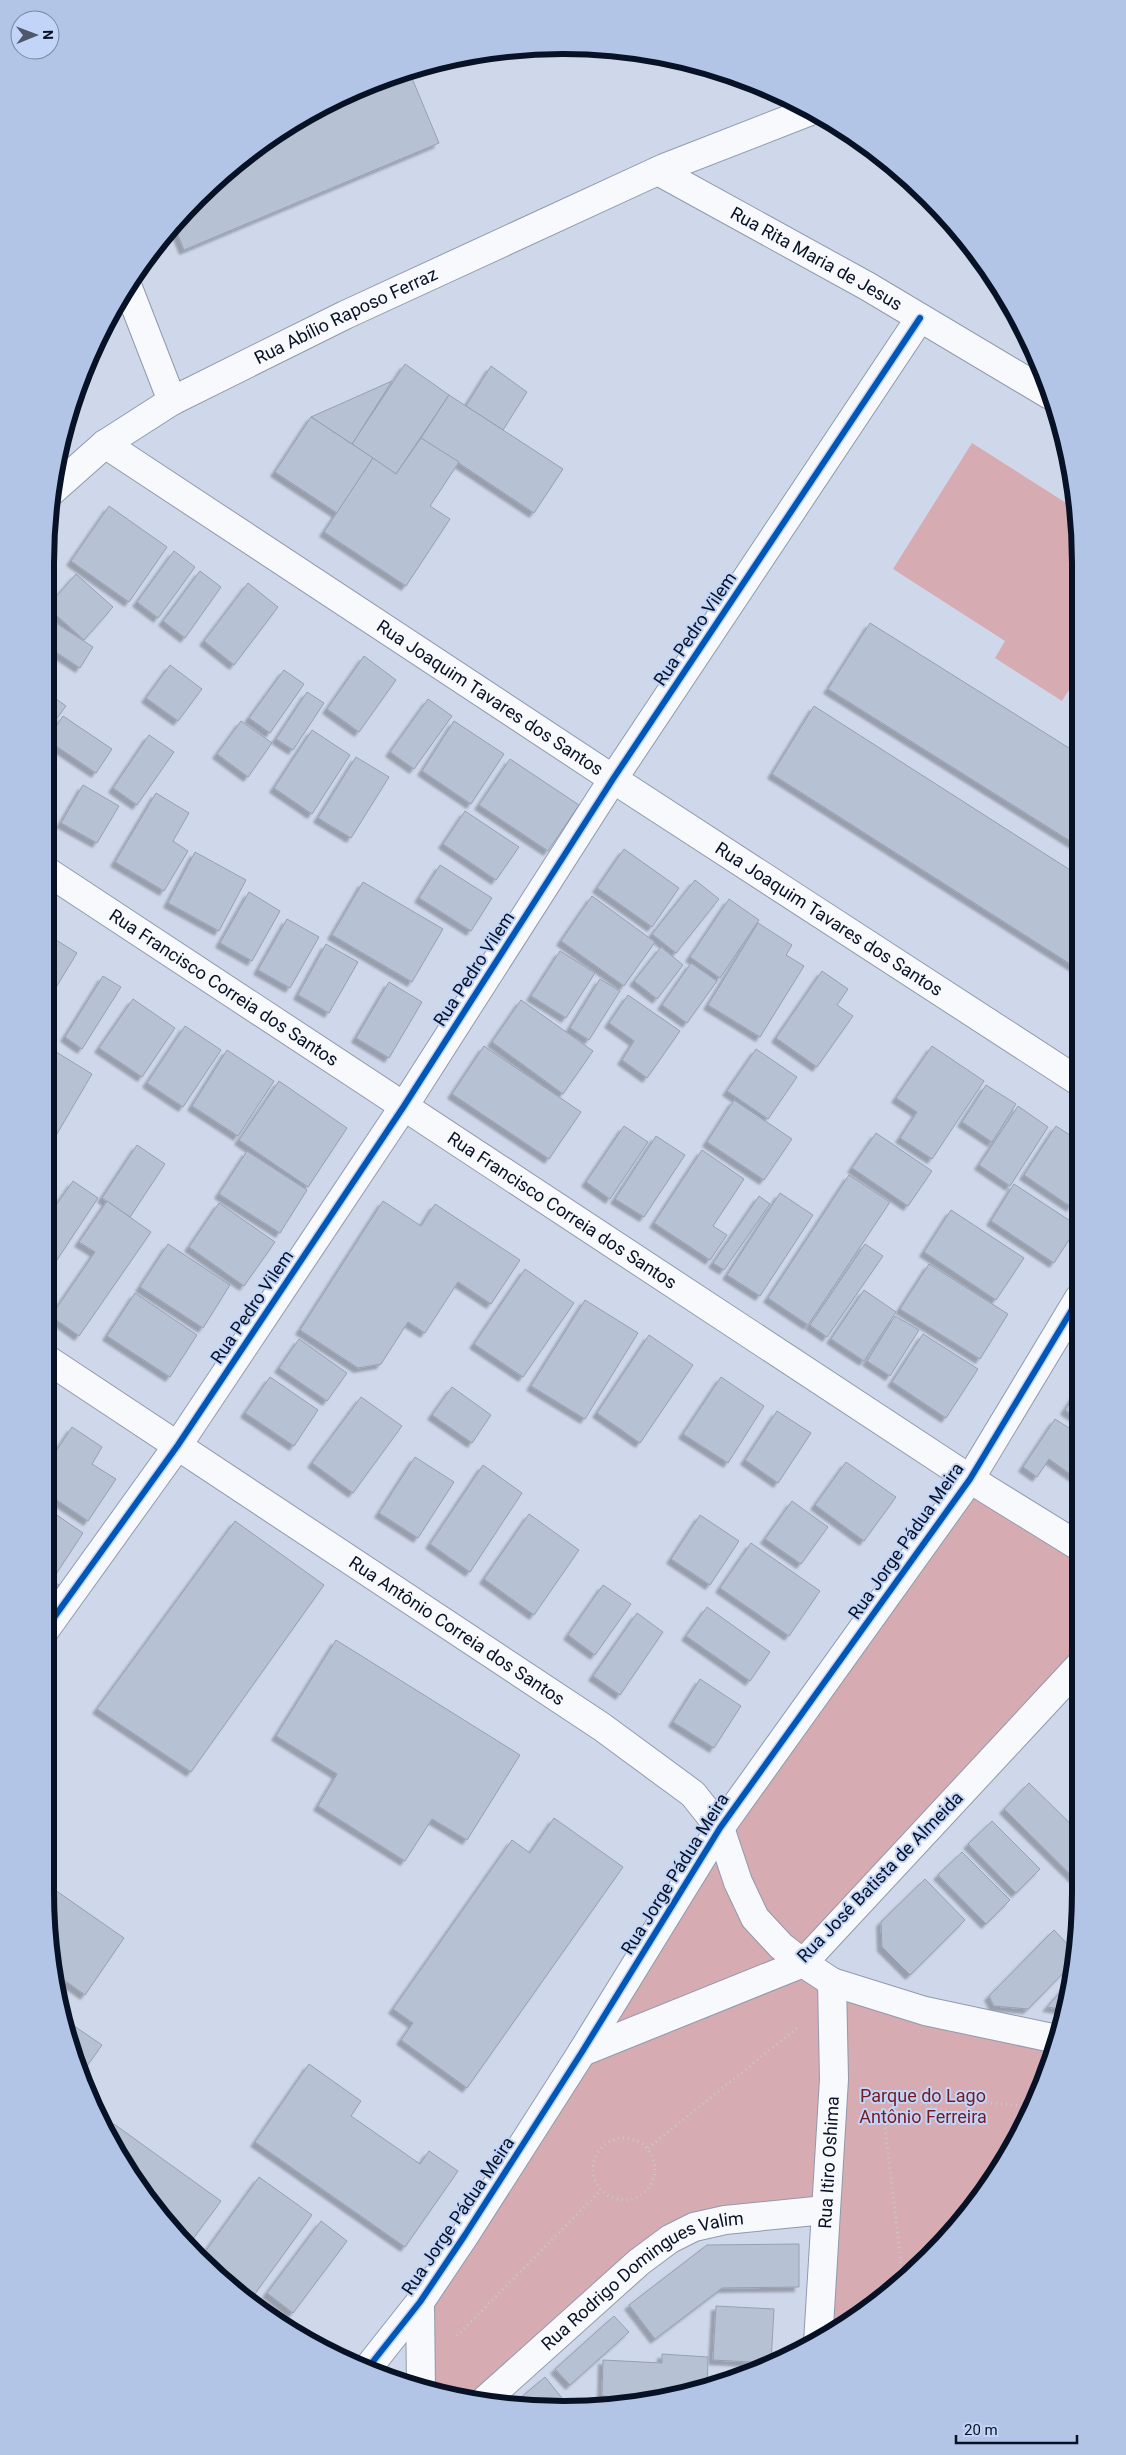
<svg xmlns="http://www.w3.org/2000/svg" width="1126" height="2455" viewBox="0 0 1126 2455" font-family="Roboto,sans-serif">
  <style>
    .green { fill: #d6abb2 }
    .building { fill: #b6c1d3; stroke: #97a0b3; filter: url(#shadow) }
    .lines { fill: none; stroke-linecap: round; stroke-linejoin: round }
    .minor-casing { stroke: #919aac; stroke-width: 30 }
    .tertiary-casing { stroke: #919aac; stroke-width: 30 }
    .path { stroke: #c6c9ce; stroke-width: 3; stroke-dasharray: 1 4; stroke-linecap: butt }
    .minor { stroke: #f8f9fc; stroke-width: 28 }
    .tertiary { stroke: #f8f9fc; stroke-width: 28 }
    .cycleway-casing { stroke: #c2d5f8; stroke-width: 9 }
    .cycleway { stroke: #0057b8; stroke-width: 6 }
    .labels { text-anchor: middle; stroke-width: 4; stroke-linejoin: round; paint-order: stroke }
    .street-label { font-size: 18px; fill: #081226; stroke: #c2d5f8 }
    .park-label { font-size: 18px; fill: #771920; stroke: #c2d5f8 }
    .rim { fill: none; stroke: #081226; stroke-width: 6 }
  </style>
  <defs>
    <filter id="shadow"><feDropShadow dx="-4.5" dy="4.5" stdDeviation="1" flood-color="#0004"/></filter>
  </defs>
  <rect width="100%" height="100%" fill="#cfd8eb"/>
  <g class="green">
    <path d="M 972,443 L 1077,510 L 1077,677 L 1062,701 L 995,658 L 1005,641 L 893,569 Z"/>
    <path d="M 971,1486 L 1080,1556 L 1080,1657 L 801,1955 L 763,1921 L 729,1828 Z"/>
    <path d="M 717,1840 L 790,1961 L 596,2040 Z"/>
    <path d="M 804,1967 L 829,1984 L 818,2210 L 682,2228 L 475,2401 L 426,2390 L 420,2302 L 576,2070 Z"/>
    <path d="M 832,1982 L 1058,2036 L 1042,2090 L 994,2180 L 952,2234 L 879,2303 L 822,2341 Z"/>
  </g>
  <g class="building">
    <path d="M 409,71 L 439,143 L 184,250 L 174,225 L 197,197 L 275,132 L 365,85 Z"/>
    <path d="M 405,364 L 449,395 L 396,474 L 352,444 Z"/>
    <path d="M 491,366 L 527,392 L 503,430 L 466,406 Z"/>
    <path d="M 392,381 L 352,444 L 311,417 Z"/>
    <path d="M 449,395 L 563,469 L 534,513 L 421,438 Z"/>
    <path d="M 311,417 L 373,458 L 337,513 L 275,472 Z"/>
    <path d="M 421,438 L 459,462 L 430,506 L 450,519 L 406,586 L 324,532 L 373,458 L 396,474 Z"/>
    <path d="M 109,506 L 167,547 L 129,602 L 71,561 Z"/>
    <path d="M 174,551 L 195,567 L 158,618 L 137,602 Z"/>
    <path d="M 200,571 L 221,587 L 185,638 L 163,621 Z"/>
    <path d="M 76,574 L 113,607 L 84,640 L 47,607 Z"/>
    <path d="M 248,583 L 278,607 L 234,665 L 204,641 Z"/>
    <path d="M 45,616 L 93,647 L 80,668 L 45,645 Z"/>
    <path d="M 870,623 L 1077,753 L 1078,846 L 828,689 Z"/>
    <path d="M 364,656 L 396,680 L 359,732 L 327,709 Z"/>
    <path d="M 170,665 L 202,689 L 178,721 L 146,698 Z"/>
    <path d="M 284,670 L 304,684 L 270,733 L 249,718 Z"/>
    <path d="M 45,691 L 66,706 L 47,731 L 45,729 Z"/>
    <path d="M 307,692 L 324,703 L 293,750 L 276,739 Z"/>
    <path d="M 428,699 L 452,716 L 414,769 L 390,752 Z"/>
    <path d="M 814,706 L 1078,875 L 1078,969 L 772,774 Z"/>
    <path d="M 63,716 L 112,749 L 96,773 L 47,740 Z"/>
    <path d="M 241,721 L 272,743 L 248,777 L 217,754 Z"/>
    <path d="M 454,721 L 504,754 L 471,804 L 422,771 Z"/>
    <path d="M 312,730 L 350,755 L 312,814 L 274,788 Z"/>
    <path d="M 149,735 L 174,752 L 137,805 L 113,788 Z"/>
    <path d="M 356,757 L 389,777 L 351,838 L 318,818 Z"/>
    <path d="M 510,759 L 579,805 L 548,851 L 479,805 Z"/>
    <path d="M 83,785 L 119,806 L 97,843 L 61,823 Z"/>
    <path d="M 156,793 L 189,813 L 173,841 L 188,851 L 164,891 L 115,862 Z"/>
    <path d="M 465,811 L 519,847 L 496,880 L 443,844 Z"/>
    <path d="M 624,849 L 679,888 L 652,927 L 597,888 Z"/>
    <path d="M 195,852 L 246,880 L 219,931 L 168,903 Z"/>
    <path d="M 440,865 L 492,898 L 471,931 L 419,898 Z"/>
    <path d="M 695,880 L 719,899 L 676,953 L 652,934 Z"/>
    <path d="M 363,882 L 443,929 L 412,982 L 332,935 Z"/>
    <path d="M 249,892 L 280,911 L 252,961 L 220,943 Z"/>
    <path d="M 592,896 L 655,942 L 624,986 L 561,941 Z"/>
    <path d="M 729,899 L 759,920 L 720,978 L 690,957 Z"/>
    <path d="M 287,919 L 319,937 L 290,988 L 258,970 Z"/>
    <path d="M 758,923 L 792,945 L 786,955 L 804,966 L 760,1037 L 708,1005 Z"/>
    <path d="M 45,933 L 77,953 L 47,1002 L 45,1001 Z"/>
    <path d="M 326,944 L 358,962 L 329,1013 L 298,995 Z"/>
    <path d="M 661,947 L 683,965 L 657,999 L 634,981 Z"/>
    <path d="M 560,951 L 595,973 L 566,1018 L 531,996 Z"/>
    <path d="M 691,963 L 717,981 L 687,1023 L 662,1005 Z"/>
    <path d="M 822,971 L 848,989 L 837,1005 L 853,1016 L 817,1067 L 776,1038 Z"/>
    <path d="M 103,976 L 121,987 L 82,1049 L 65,1037 Z"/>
    <path d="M 600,979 L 620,991 L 589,1040 L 570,1028 Z"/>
    <path d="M 389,982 L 422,1002 L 389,1058 L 356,1038 Z"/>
    <path d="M 628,995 L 680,1031 L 647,1078 L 622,1060 L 634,1041 L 609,1023 Z"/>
    <path d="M 133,999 L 175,1028 L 142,1077 L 99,1048 Z"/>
    <path d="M 521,1000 L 593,1051 L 563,1094 L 492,1042 Z"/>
    <path d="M 45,1023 L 54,1028 L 45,1044 Z"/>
    <path d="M 185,1026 L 221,1050 L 183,1107 L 147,1083 Z"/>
    <path d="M 484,1046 L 581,1112 L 549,1159 L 452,1094 Z"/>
    <path d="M 932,1046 L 984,1081 L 932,1159 L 900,1138 L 917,1112 L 896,1098 Z"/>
    <path d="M 756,1049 L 797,1077 L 768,1119 L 727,1091 Z"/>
    <path d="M 53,1050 L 92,1074 L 47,1151 L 45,1149 L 45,1063 Z"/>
    <path d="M 227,1050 L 274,1081 L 238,1136 L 192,1106 Z"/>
    <path d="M 279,1081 L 347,1128 L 308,1187 L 239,1140 Z"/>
    <path d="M 986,1085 L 1016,1104 L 992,1142 L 962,1122 Z"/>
    <path d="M 734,1100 L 792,1139 L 764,1180 L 707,1142 Z"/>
    <path d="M 1018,1106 L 1048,1127 L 1010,1186 L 979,1165 Z"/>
    <path d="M 624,1126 L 648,1142 L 610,1199 L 586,1182 Z"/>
    <path d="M 1056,1126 L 1079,1141 L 1079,1195 L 1071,1207 L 1024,1175 Z"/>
    <path d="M 876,1133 L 932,1171 L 908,1206 L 852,1168 Z"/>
    <path d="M 656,1136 L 685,1155 L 644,1217 L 615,1199 Z"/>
    <path d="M 137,1145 L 165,1164 L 130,1217 L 102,1198 Z"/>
    <path d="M 702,1150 L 744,1179 L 713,1226 L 727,1235 L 710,1260 L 654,1223 Z"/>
    <path d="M 247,1151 L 307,1190 L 280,1233 L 219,1194 Z"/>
    <path d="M 849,1175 L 890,1202 L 808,1325 L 768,1298 Z"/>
    <path d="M 73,1181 L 98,1198 L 45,1278 L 45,1221 Z"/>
    <path d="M 1014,1184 L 1078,1226 L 1054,1263 L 991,1221 Z"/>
    <path d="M 780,1193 L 813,1215 L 760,1296 L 727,1275 Z"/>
    <path d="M 45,1196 L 57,1204 L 45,1221 Z"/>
    <path d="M 759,1196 L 770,1204 L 724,1270 L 713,1263 Z"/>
    <path d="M 107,1201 L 151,1232 L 79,1336 L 51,1316 L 95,1252 L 79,1242 Z"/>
    <path d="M 383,1201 L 421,1226 L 435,1204 L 520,1260 L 491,1304 L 458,1282 L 425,1333 L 408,1322 L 381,1364 L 358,1368 L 300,1330 Z"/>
    <path d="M 219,1203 L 275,1242 L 244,1286 L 189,1247 Z"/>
    <path d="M 951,1210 L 1024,1258 L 996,1300 L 924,1252 Z"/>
    <path d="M 168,1244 L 230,1285 L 203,1328 L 140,1287 Z"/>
    <path d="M 865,1244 L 883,1256 L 827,1337 L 810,1325 Z"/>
    <path d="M 929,1264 L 1008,1314 L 980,1359 L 900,1309 Z"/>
    <path d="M 525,1269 L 574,1303 L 523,1377 L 474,1344 Z"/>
    <path d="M 864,1290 L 896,1312 L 864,1361 L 831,1339 Z"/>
    <path d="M 135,1293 L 197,1335 L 170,1377 L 107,1336 Z"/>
    <path d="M 585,1300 L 638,1333 L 585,1419 L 531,1386 Z"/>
    <path d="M 895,1316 L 919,1330 L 890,1376 L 867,1361 Z"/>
    <path d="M 923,1334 L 978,1369 L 946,1418 L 892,1382 Z"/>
    <path d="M 649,1335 L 693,1365 L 640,1443 L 597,1413 Z"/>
    <path d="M 299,1339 L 347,1373 L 327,1401 L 279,1368 Z"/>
    <path d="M 270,1377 L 318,1410 L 294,1446 L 245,1413 Z"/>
    <path d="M 721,1377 L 764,1406 L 728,1463 L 683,1434 Z"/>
    <path d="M 452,1387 L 491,1415 L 472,1443 L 432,1415 Z"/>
    <path d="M 1079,1388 L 1079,1420 L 1065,1410 Z"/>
    <path d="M 361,1397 L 402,1426 L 353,1493 L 312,1463 Z"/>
    <path d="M 777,1411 L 811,1433 L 778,1483 L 745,1460 Z"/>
    <path d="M 1055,1419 L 1080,1435 L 1080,1481 L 1049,1459 L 1037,1477 L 1023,1467 Z"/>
    <path d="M 45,1420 L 56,1427 L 45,1446 Z"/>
    <path d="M 72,1427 L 102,1447 L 92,1464 L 116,1479 L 88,1521 L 45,1492 L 45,1468 Z"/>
    <path d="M 415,1457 L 454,1482 L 418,1538 L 379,1513 Z"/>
    <path d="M 846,1462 L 896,1497 L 864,1541 L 815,1505 Z"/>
    <path d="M 483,1465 L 522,1493 L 470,1572 L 430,1544 Z"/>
    <path d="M 792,1501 L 828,1527 L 801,1564 L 765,1539 Z"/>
    <path d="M 45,1507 L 83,1533 L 56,1574 L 45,1566 Z"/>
    <path d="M 529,1514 L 579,1550 L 534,1615 L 484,1579 Z"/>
    <path d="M 700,1515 L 739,1541 L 710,1585 L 671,1559 Z"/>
    <path d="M 235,1521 L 324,1585 L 191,1772 L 97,1709 Z"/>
    <path d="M 751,1543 L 820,1591 L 789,1636 L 720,1588 Z"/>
    <path d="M 45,1576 L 59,1585 L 45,1606 Z"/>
    <path d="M 603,1585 L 631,1604 L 595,1655 L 568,1635 Z"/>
    <path d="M 707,1607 L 770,1652 L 750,1681 L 686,1636 Z"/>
    <path d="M 637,1613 L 663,1632 L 620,1695 L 593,1676 Z"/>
    <path d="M 336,1640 L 520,1755 L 467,1840 L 432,1819 L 405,1861 L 318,1806 L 337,1774 L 276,1736 Z"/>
    <path d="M 700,1679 L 741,1706 L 714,1748 L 673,1722 Z"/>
    <path d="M 1029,1783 L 1081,1834 L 1081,1885 L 1004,1809 Z"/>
    <path d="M 554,1818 L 623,1867 L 467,2088 L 401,2040 L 413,2023 L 393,2009 L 512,1840 L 530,1853 Z"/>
    <path d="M 992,1821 L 1040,1869 L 1016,1893 L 968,1844 Z"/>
    <path d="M 962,1852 L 1010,1900 L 986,1924 L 938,1875 Z"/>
    <path d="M 925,1879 L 965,1920 L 910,1975 L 882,1947 L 881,1922 Z"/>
    <path d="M 45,1883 L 124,1938 L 85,1995 L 53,1972 L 55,1963 L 52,1961 Z"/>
    <path d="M 1054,1930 L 1075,1952 L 1074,1962 L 1028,2009 L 994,2006 L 989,1996 Z"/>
    <path d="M 1072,1979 L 1066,2010 L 1047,2007 Z"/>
    <path d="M 61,2017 L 102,2045 L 80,2076 L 73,2059 Z"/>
    <path d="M 309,2064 L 361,2101 L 351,2116 L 420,2164 L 429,2151 L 458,2171 L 405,2247 L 255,2142 Z"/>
    <path d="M 114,2124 L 221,2201 L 187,2247 L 173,2233 L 114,2151 L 107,2134 Z"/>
    <path d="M 259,2177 L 312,2215 L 249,2302 L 222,2282 L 200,2259 Z"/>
    <path d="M 321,2221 L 347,2241 L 293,2313 L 267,2293 Z"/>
    <path d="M 799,2244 L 799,2287 L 722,2288 L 655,2339 L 629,2305 L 707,2245 Z"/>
    <path d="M 716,2306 L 774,2309 L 771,2363 L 713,2360 Z"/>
    <path d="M 614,2316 L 629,2332 L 570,2385 L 555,2369 Z"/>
    <path d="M 662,2354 L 708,2357 L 707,2389 L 666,2400 L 602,2396 L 603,2360 L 662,2363 Z"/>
    <path d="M 727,2371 L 754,2371 L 726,2383 Z"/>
    <path d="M 545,2377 L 571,2409 L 512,2405 Z"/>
  </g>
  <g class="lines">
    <g class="minor-casing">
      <g id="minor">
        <path id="s1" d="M 658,171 L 867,286 L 1050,395"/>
        <path d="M 127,285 L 172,401"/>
        <path id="s2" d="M 105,444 L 613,779 L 1078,1081"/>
        <path id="s3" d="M 45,870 L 970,1479 L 1080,1547"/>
        <path id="s4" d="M 45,1358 L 602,1727 L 693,1794 L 720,1828 L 738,1882 L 755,1918 L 781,1946 L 803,1963 L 832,1982 L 925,2011 L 1057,2039"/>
        <path d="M 45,1630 L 178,1445 L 404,1106 L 613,779 L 920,318"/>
        <path d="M 582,2052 L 803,1963 L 1080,1665"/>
        <path d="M 420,2302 L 421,2389"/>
        <path id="s5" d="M 818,2343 L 834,2079 L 832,1982"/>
        <path d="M 367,2369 L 420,2302 L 465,2235 L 582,2052 L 720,1828 L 970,1479 L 1079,1298"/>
        <path id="s6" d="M 483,2402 L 639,2262 L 670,2239 L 694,2227 L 725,2220 L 825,2210"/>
      </g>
    </g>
    <g class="tertiary-casing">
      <g id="tertiary">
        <path id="s7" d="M 52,491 L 105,444 L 172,401 L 345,315 L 664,168 L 808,112"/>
      </g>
    </g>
    <g class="path">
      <path d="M 868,2089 L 954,2113 L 970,2112 L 982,2102 L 1033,2107"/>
      <path d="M 881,2093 L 903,2280"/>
      <circle cx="624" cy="2169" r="31"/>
      <path d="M 648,2148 L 797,2028"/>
      <path d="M 457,2336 L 601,2190"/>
    </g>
    <use href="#minor" class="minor"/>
    <use href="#tertiary" class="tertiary"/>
    <g class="cycleway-casing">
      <g id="cycleway">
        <path d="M 45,1630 L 178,1445 L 404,1106 L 613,779 L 920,318"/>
        <path d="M 367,2369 L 420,2302 L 465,2235 L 582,2052 L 720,1828 L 970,1479 L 1079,1298"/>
      </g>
    </g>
    <use href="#cycleway" class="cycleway"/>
  </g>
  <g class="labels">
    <g class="street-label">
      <text dy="6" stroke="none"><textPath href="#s1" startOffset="181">Rua Rita Maria de Jesus</textPath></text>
      <text dy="6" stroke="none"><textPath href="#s7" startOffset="344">Rua Abílio Raposo Ferraz</textPath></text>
      <text transform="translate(695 629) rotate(-56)" y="6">Rua Pedro Vilem</text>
      <text dy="6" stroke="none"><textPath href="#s2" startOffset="461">Rua Joaquim Tavares dos Santos</textPath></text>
      <text dy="6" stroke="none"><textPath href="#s2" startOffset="866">Rua Joaquim Tavares dos Santos</textPath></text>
      <text transform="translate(474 969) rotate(-57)" y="6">Rua Pedro Vilem</text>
      <text dy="6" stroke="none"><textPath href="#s3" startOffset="214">Rua Francisco Correia dos Santos</textPath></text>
      <text dy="6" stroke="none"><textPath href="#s3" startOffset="619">Rua Francisco Correia dos Santos</textPath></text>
      <text transform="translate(252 1307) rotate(-56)" y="6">Rua Pedro Vilem</text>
      <text transform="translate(906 1541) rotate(-55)" y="6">Rua Jorge Pádua Meira</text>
      <text dy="6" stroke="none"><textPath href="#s4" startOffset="494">Rua Antônio Correia dos Santos</textPath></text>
      <text transform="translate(675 1874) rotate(-58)" y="6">Rua Jorge Pádua Meira</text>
      <text transform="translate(880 1877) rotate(-46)" y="6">Rua José Batista de Almeida</text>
      <text dy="6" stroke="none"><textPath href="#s5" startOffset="181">Rua Itiro Oshima</textPath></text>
      <text transform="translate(458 2216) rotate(-56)" y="6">Rua Jorge Pádua Meira</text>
      <text dy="6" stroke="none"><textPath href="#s6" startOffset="204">Rua Rodrigo Domingues Valim</textPath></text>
    </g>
    <g class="park-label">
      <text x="923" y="2102">Parque do Lago<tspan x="923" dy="21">Antônio Ferreira</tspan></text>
    </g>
  </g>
  <path d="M0 0H1126V2455H0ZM563 54H563A509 509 0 0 1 1072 563V1892A509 509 0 0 1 563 2401H563A509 509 0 0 1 54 1892V563A509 509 0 0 1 563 54Z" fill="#b3c5e7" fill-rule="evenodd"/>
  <path class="rim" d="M563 54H563A509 509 0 0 1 1072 563V1892A509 509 0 0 1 563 2401H563A509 509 0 0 1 54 1892V563A509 509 0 0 1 563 54Z"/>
  <g transform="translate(35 35) rotate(89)"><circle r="24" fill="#c2d5f8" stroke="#7887a4"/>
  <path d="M0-4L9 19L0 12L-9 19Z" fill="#4e576b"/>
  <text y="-8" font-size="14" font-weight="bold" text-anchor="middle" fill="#081226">N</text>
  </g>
  <path d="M956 2435v8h121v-8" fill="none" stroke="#081226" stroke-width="2.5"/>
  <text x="964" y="2435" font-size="15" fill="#081226" stroke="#c2d5f8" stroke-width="4" paint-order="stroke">20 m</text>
</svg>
